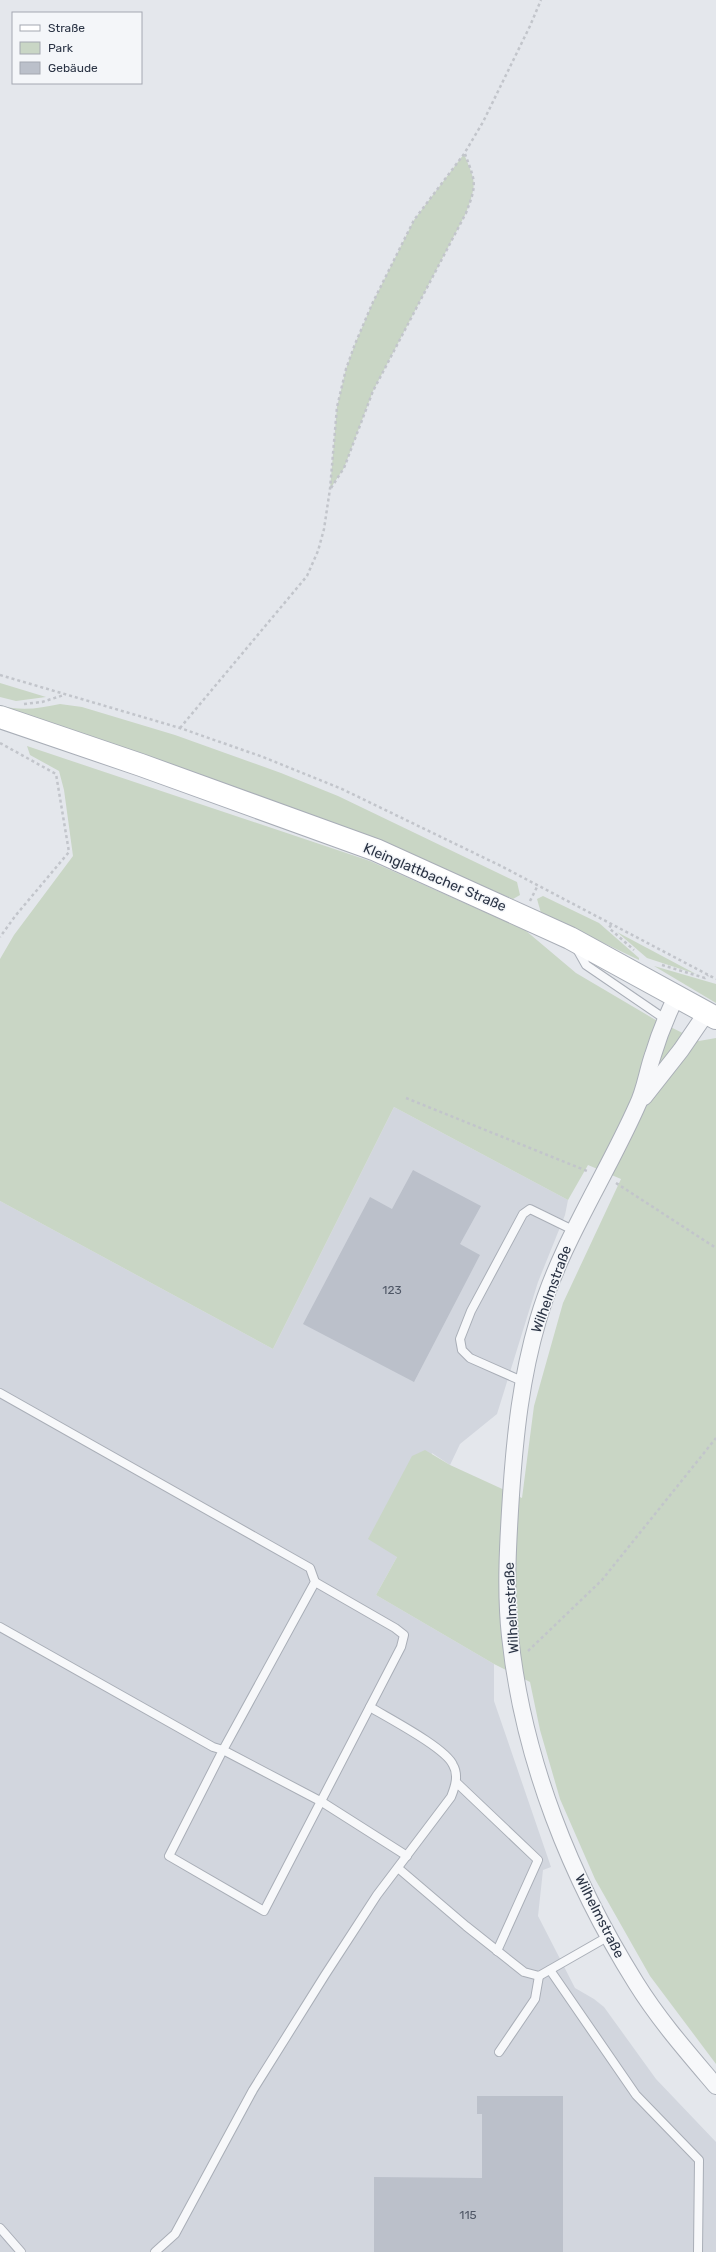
<svg xmlns="http://www.w3.org/2000/svg" width="716" height="2252" viewBox="0 0 716 2252" font-family="Rubik,sans-serif">
  <style>
    .built { fill: #d2d6de }
    .green { fill: #c9d6c5 }
    .building { fill: #bbc0ca }
    .lines { fill: none; stroke-linecap: round; stroke-linejoin: round }
    .lane-casing { stroke: #a9aeb7; stroke-width: 10 }
    .street-casing { stroke: #a9aeb7; stroke-width: 18 }
    .secondary-casing { stroke: #a9aeb7; stroke-width: 24 }
    .path { stroke: #c2c5cb; stroke-width: 2.5; stroke-dasharray: 3 3; stroke-linecap: butt }
    .lane { stroke: #f7f8fa; stroke-width: 8 }
    .street { stroke: #f7f8fa; stroke-width: 16 }
    .secondary { stroke: #fff; stroke-width: 22 }
    .labels { text-anchor: middle; stroke-width: 3; stroke-linejoin: round; paint-order: stroke }
    .number-label { font-size: 12px; fill: #4f5766 }
    .street-label { font-size: 14px; fill: #2b3445; stroke: #f4f6f9 }
  </style>
  <rect width="100%" height="100%" fill="#e4e7ec"/>
  <path class="built" d="M 394,1107 L 568,1200 L 565,1215 L 538,1282 L 497,1414 L 460,1444 L 450,1465 L 432,1453 L 397,1557 L 376,1595 L 494,1664 L 494,1701 L 551,1867 L 543,1870 L 538,1916 L 575,1988 L 594,1999 L 604,2007 L 656,2079 L 716,2142 L 716,2252 L 0,2252 L 0,1201 L 273,1349 Z"/>
  <g class="green">
    <path d="M 464,154 C 476,183 477,183 466,213 L 373,391 L 344,468 L 330,489 L 337,407 L 346,369 L 355,344 L 373,302 L 414,220 Z"/>
    <path d="M 0,683 L 46,697 L 16,701 L 0,697 Z"/>
    <path d="M 60,704 L 82,707 L 175,735 L 281,773 L 338,796 L 517,882 L 520,895 L 513,899 L 392,848 L 0,707 L 0,705 C 21,712 40,708 60,704 Z"/>
    <path d="M 27,746 L 370,861 L 525,930 L 576,973 L 654,1019 L 699,1041 L 716,1038 L 716,2064 L 650,1976 L 595,1879 L 560,1799 L 540,1730 L 530,1682 L 494,1664 L 376,1595 L 397,1557 L 368,1539 L 412,1456 L 425,1450 L 450,1465 L 522,1498 L 534,1406 L 563,1303 L 621,1179 L 588,1165 L 568,1200 L 394,1107 L 273,1349 L 0,1201 L 0,959 L 14,935 L 73,856 L 64,790 L 59,771 L 30,755 Z"/>
    <path d="M 543,896 L 599,923 L 639,958 L 639,960 L 541,913 L 537,899 Z"/>
    <path d="M 617,932 L 696,974 L 647,958 Z"/>
    <path d="M 654,966 L 716,984 L 716,1003 Z"/>
  </g>
  <g class="building">
    <path d="M 413,1170 L 481,1206 L 460,1244 L 480,1255 L 414,1382 L 303,1324 L 370,1197 L 392,1209 Z"/>
    <path d="M 477,2096 L 563,2096 L 563,2252 L 374,2252 L 374,2177 L 482,2178 L 482,2114 L 477,2114 Z"/>
  </g>
  <g class="lines">
    <g class="lane-casing">
      <g id="lane">
        <path d="M 577,949 L 586,965 L 665,1019"/>
        <path d="M 522,1381 L 470,1358 L 462,1350 L 460,1339 L 471,1311 L 523,1214 L 530,1209 L 573,1230"/>
        <path d="M 0,1393 L 310,1568 L 315,1582 L 223,1750 L 322,1802 L 407,1856"/>
        <path d="M 0,1627 L 213,1747 L 223,1750 L 169,1856 L 264,1911 L 401,1647 L 404,1635 L 395,1628 L 315,1582"/>
        <path d="M 457,1783 L 538,1860 L 497,1951"/>
        <path d="M 398,1868 L 466,1926 L 524,1972 L 539,1976 L 609,1936"/>
        <path d="M 550,1970 L 636,2095 L 699,2160 L 698,2252"/>
        <path d="M 499,2052 L 535,1999 L 539,1976"/>
        <path d="M 0,2228 L 21,2252"/>
        <path d="M 155,2252 L 175,2234 L 253,2090 L 325,1975 L 377,1895 L 451,1797 C 455,1787 459,1775 453,1765 C 446,1748 388,1718 370,1707"/>
      </g>
    </g>
    <g class="street-casing">
      <g id="street">
        <path d="M 677,995 C 667,1015 659,1035 653,1055 C 647,1072 645,1090 637,1106 C 605,1178 560,1244 538,1320 C 521,1378 515,1435 511,1495 C 508,1541 505,1591 510,1636 C 523,1760 571,1879 636,1983 C 659,2020 688,2053 716,2086"/>
        <path d="M 644,1097 L 681,1050 L 707,1012"/>
      </g>
    </g>
    <g class="secondary-casing">
      <path id="secondary" d="M 0,717 L 141,765 L 376,850 L 570,938 L 716,1018"/>
    </g>
    <g class="path">
      <path d="M 331,488 L 344,468 L 373,391 L 466,213 C 477,184 476,183 465,154"/>
      <path d="M 0,675 L 180,728 L 263,757 L 342,789 L 501,866 L 716,979"/>
      <path d="M 24,704 L 42,702 L 64,695"/>
      <path d="M 180,728 L 307,576 L 318,551 L 324,529 L 330,489 L 337,407 L 346,369 L 355,344 L 373,302 L 414,220 L 464,154 L 483,122 L 530,26 L 541,0"/>
      <path d="M 0,743 L 56,774 L 69,852 L 16,915 L 0,937"/>
      <path d="M 530,901 L 538,885"/>
      <path d="M 611,925 L 609,928 L 634,950"/>
      <path d="M 662,965 L 705,978 L 708,975"/>
      <path d="M 406,1098 L 587,1171"/>
      <path d="M 616,1183 L 716,1248"/>
      <path d="M 528,1651 L 602,1580 L 716,1438"/>
    </g>
    <use href="#lane" class="lane"/>
    <use href="#street" class="street"/>
    <use href="#secondary" class="secondary"/>
  </g>
  <g class="labels">
    <g class="number-label">
      <text x="392" y="1294">123</text>
      <text x="468" y="2219">115</text>
    </g>
    <g class="street-label">
      <text transform="translate(435 877) rotate(23)" y="5">Kleinglattbacher Straße</text>
      <text transform="translate(551 1289) rotate(-70)" y="5">Wilhelmstraße</text>
      <text transform="translate(511 1608) rotate(-93)" y="5">Wilhelmstraße</text>
      <text transform="translate(600 1916) rotate(63)" y="5">Wilhelmstraße</text>
    </g>
  </g>
  <rect x="12" y="12" width="130" height="72" fill="#f4f6f9" stroke="#a4a8b1"/>
  <rect x="20" y="25" width="20" height="6" fill="#ffffff" stroke="#a4a8b1"/>
  <text x="48" y="32" font-size="12" fill="#2b3445">Straße</text>
  <rect x="20" y="42" width="20" height="12" fill="#c9d6c5" stroke="#a4a8b1"/>
  <text x="48" y="52" font-size="12" fill="#2b3445">Park</text>
  <rect x="20" y="62" width="20" height="12" fill="#bbc0ca" stroke="#a4a8b1"/>
  <text x="48" y="72" font-size="12" fill="#2b3445">Gebäude</text>
</svg>
